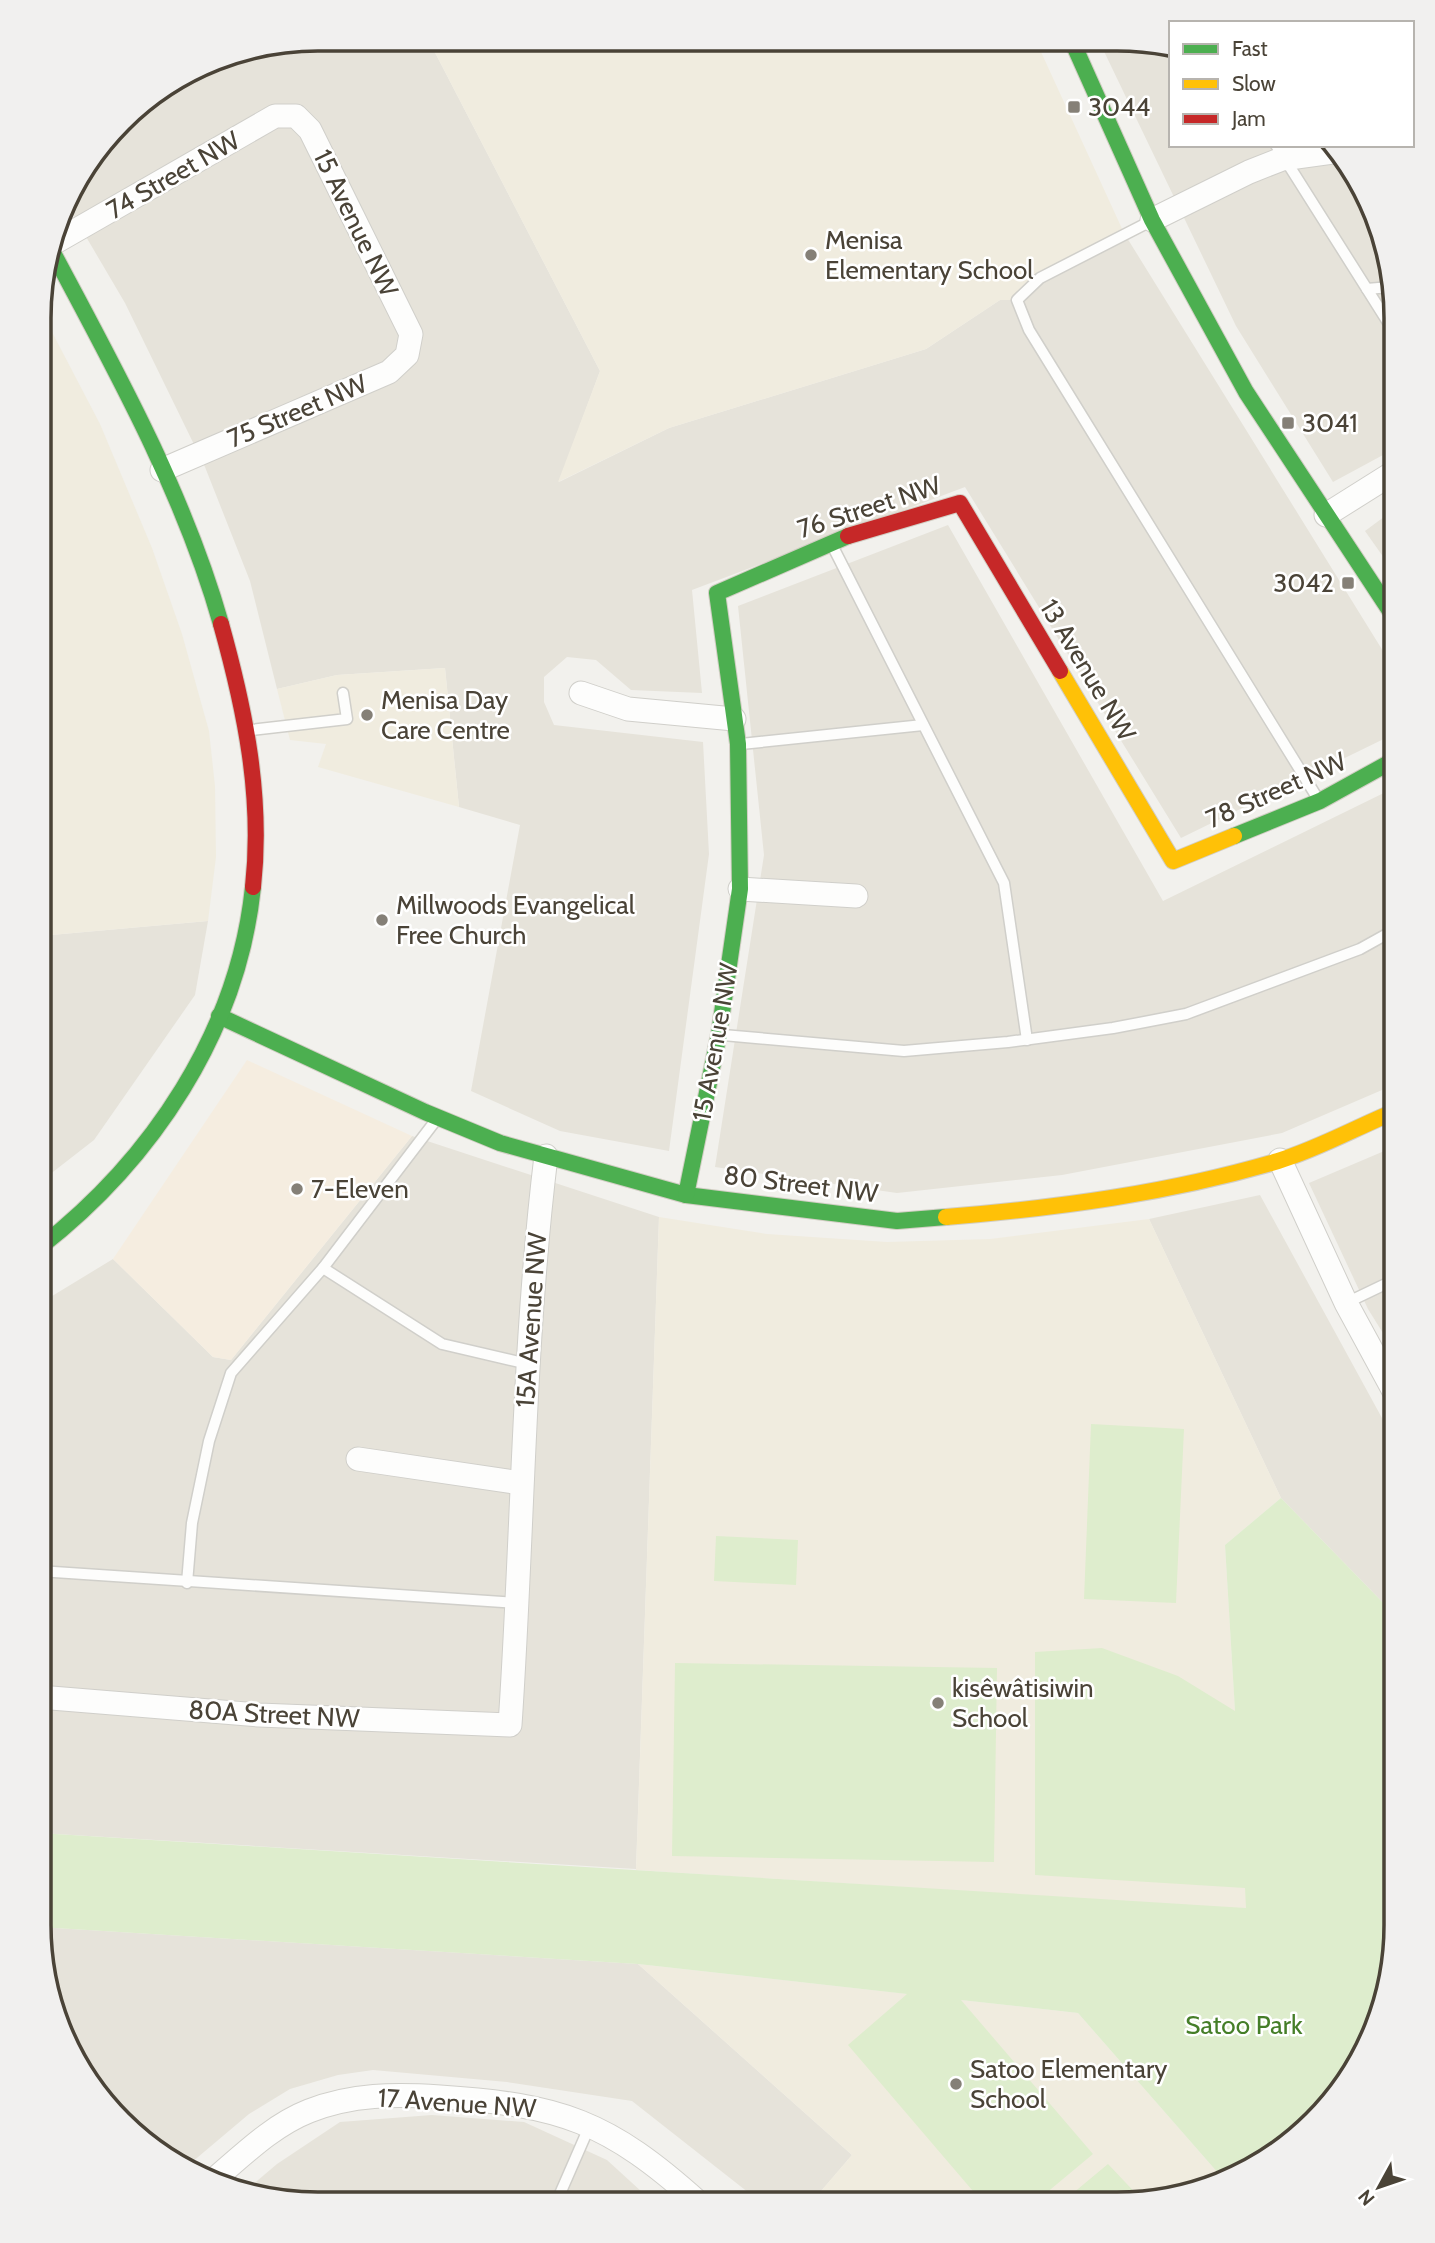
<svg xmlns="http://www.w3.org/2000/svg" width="1435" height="2243" viewBox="0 0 1435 2243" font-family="Cabin,sans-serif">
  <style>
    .residential { fill: #e6e3da }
    .commercial { fill: #f5ede0 }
    .education { fill: #f0ecdf }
    .green { fill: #deedcd }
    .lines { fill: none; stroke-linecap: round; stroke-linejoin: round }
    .lane-casing { stroke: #d0cfca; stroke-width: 13 }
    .street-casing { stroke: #d0cfca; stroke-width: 25 }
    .fast-casing { stroke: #d2cec4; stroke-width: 18 }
    .slow-casing { stroke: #d2cec4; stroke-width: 18 }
    .jam-casing { stroke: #d2cec4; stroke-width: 18 }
    .lane { stroke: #fdfdfc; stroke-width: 10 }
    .street { stroke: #fdfdfc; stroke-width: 23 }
    .fast { stroke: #4caf50; stroke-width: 16 }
    .slow { stroke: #ffc107; stroke-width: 16 }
    .jam { stroke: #c62828; stroke-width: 16 }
    .poi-dot { fill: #858077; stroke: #fff; stroke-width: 2.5 }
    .labels { text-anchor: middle; stroke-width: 5; stroke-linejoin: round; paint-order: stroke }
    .poi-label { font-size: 26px; fill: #4a4337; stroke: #fff; text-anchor: start }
    .street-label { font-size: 26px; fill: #4a4337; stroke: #fff }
    .park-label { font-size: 26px; fill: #457e28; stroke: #fff }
    .rim { fill: none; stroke: #4a4337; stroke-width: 3.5 }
  </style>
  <rect width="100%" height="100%" fill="#f2f1ed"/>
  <g class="residential">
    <path d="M 317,39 L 428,39 L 600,371 L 559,482 L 669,428 L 926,349 L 1000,300 L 1017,300 L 1040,278 L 1124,233 L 1396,672 L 1396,733 L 1181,838 L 965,487 L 692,590 L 702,693 L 631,690 L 596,660 L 567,657 L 544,677 L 544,702 L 554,725 L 703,742 L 709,854 L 669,1151 L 560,1131 L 471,1091 L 520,825 L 459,807 L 445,668 L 337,675 L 277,689 L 250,581 L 205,467 L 125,303 L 65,201 L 133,108 L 211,60 Z"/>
    <path d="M 1099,41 L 1154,41 L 1171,45 L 1171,145 L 1339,147 L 1375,210 L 1396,317 L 1396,448 L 1333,482 L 1236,326 Z"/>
    <path d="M 1396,508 L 1396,575 L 1365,531 Z"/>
    <path d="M 948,525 L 1163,901 L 1396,787 L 1396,1084 L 1282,1133 L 1062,1175 L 897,1193 L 715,1167 L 764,855 L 738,606 Z"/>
    <path d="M 208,921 L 195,995 L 94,1140 L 40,1182 L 40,936 Z"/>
    <path d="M 412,1136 L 659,1217 L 636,1869 L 39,1833 L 39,1304 L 113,1259 L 213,1357 L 231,1360 Z"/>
    <path d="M 1396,1146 L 1396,1354 L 1368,1309 L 1309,1183 Z"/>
    <path d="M 1260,1195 L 1388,1429 L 1396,1437 L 1396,1616 L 1281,1498 L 1149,1219 Z"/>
    <path d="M 39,1927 L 638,1964 L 852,2155 L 810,2204 L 763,2204 L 632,2101 L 507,2082 L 373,2070 L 338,2075 L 290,2089 L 249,2114 L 185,2168 L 148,2147 L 96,2096 L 60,2033 Z"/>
    <path d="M 432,2115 L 524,2122 L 607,2160 L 654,2203 L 281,2202 L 244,2192 L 277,2164 L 340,2122 Z"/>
  </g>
  <path class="commercial" d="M 247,1060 L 412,1136 L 231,1360 L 213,1357 L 113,1259 Z"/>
  <g class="education">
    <path d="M 428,39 L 1036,41 L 1124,233 L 1041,278 L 1017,300 L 1000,300 L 926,349 L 669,428 L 558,482 L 600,371 Z"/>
    <path d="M 41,311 L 100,424 L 152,548 L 182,634 L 209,731 L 215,786 L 216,857 L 208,921 L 40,936 Z"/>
    <path d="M 445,668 L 459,807 L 318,767 L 326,744 L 290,740 L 277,689 L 337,675 Z"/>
    <path d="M 659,1217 L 767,1234 L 887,1242 L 990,1239 L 1149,1219 L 1281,1498 L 1225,1545 L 1247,1909 L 636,1870 Z"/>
    <path d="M 638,1964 L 1078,2013 L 1226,2182 L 1118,2204 L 810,2204 L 852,2155 Z"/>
  </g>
  <g class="green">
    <path d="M 1091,1424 L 1184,1429 L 1176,1603 L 1084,1599 Z"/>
    <path d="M 1281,1498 L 1396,1616 L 1396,1944 L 1382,2016 L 1349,2081 L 1301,2136 L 1226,2182 L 1078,2013 L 961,2000 L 1093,2154 L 1033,2204 L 984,2204 L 848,2045 L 907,1994 L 638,1964 L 39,1927 L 39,1833 L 1246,1908 L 1245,1888 L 1035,1875 L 1035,1652 L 1102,1648 L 1178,1676 L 1235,1711 L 1225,1545 Z"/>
    <path d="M 716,1536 L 798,1540 L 796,1585 L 714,1581 Z"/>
    <path d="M 675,1663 L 997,1668 L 994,1862 L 672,1856 Z"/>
    <path d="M 1108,2164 L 1142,2200 L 1118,2204 L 1060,2204 Z"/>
  </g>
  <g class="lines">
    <g class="lane-casing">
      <g id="lane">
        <path d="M 1276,145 L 1396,335"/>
        <path d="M 1151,221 L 1040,278 L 1017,300 L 1029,330 L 1318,799"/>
        <path d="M 1367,289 L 1390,287"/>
        <path d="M 831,543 L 1004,883 L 1027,1040"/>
        <path d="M 251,730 L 347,719 L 343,693"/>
        <path d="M 741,744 L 923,725"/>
        <path d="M 723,1035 L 904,1051 L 1008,1042 L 1113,1028 L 1186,1014 L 1360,949 L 1396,929"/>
        <path d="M 323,1268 L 436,1120"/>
        <path d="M 1346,1303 L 1396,1279"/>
        <path d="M 39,1571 L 518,1603"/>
        <path d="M 187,1583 L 192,1523 L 209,1441 L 231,1373 L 323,1268 L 442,1344 L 528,1364"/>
        <path d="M 556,2203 L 590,2125"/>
      </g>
    </g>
    <g class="street-casing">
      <g id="street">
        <path d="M 1152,220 L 1249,172 L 1282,159 L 1340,151"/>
        <path d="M 52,244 L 275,116 L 296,116 L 310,130 L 411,334 L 407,355 L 389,372 L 162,470"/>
        <path d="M 1326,515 L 1396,471"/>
        <path d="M 581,693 L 628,709 L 734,719"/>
        <path d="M 740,889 L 856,896"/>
        <path d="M 1280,1160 L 1346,1303 L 1396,1395"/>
        <path d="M 358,1459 L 521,1483"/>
        <path d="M 39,1697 L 259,1715 L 510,1725 C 523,1535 523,1345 546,1156"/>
        <path d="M 210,2183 C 241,2157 271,2126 309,2111 C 352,2094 395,2094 440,2097 C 561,2105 608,2121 699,2203"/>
      </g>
    </g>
    <g class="fast-casing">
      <g id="fast">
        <path d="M 1072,41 L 1152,220 L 1246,392 L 1396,620"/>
        <path d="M 51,249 C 115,369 184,493 221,624"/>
        <path d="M 1234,836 L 1320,801 L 1396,759"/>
        <path d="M 219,1016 L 425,1112 L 500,1143 L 686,1195 L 897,1221 L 946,1217"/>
        <path d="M 686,1195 L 719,1034 L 740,889 L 738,744 L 717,593 L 848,536"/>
        <path d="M 39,1248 C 152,1160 238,1032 253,887"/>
      </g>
    </g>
    <g class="slow-casing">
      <g id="slow">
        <path d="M 1060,671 L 1173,861 L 1234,836"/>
        <path d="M 946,1217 C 1058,1208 1170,1193 1278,1161 C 1318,1149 1357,1127 1396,1111"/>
      </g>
    </g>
    <g class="jam-casing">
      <g id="jam">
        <path d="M 848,536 L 960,503 L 1060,671"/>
        <path d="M 221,624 C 245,710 263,797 253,887"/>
      </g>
    </g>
    <use href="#lane" class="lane"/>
    <use href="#street" class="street"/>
    <use href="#fast" class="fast"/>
    <use href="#slow" class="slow"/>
    <use href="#jam" class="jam"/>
  </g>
  <g class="poi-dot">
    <rect x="1067" y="100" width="14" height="14" rx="3.5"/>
    <circle cx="811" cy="255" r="7"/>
    <rect x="1281" y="416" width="14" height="14" rx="3.5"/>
    <rect x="1341" y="576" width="14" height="14" rx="3.5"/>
    <circle cx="367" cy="715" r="7"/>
    <circle cx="382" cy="920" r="7"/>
    <circle cx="297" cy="1189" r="7"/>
    <circle cx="938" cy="1703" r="7"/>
    <circle cx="956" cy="2084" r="7"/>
  </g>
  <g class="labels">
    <g class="poi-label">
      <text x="1088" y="116">3044</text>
      <text x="825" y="249">Menisa<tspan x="825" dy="30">Elementary School</tspan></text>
      <text x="1302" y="432">3041</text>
      <text x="1334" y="592" text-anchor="end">3042</text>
      <text x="381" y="709">Menisa Day<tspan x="381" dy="30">Care Centre</tspan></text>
      <text x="396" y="914">Millwoods Evangelical<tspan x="396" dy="30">Free Church</tspan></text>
      <text x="311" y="1198">7-Eleven</text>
      <text x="952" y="1697">kisêwâtisiwin<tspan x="952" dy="30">School</tspan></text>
      <text x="970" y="2078">Satoo Elementary<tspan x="970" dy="30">School</tspan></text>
    </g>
    <g class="street-label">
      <text transform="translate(173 175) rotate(-30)" y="9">74 Street NW</text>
      <text transform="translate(356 223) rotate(64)" y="9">15 Avenue NW</text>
      <text transform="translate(297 411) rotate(-23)" y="9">75 Street NW</text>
      <text transform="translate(869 507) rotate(-18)" y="9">76 Street NW</text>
      <text transform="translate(1088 670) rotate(59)" y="9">13 Avenue NW</text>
      <text transform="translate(1276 790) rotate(-24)" y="9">78 Street NW</text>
      <text transform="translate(715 1042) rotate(-80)" y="9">15 Avenue NW</text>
      <text transform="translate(801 1184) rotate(7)" y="9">80 Street NW</text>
      <text transform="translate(531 1320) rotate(-86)" y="9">15A Avenue NW</text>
      <text transform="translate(274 1714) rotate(3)" y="9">80A Street NW</text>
      <text transform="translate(457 2103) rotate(4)" y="9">17 Avenue NW</text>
    </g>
    <g class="park-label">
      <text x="1244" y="2034">Satoo Park</text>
    </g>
  </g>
  <path d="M0 0H1435V2243H0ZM318 51H1117A267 267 0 0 1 1384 318V1925A267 267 0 0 1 1117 2192H318A267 267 0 0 1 51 1925V318A267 267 0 0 1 318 51Z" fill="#f1f0ef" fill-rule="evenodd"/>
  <path class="rim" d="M318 51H1117A267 267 0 0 1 1384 318V1925A267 267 0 0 1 1117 2192H318A267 267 0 0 1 51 1925V318A267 267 0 0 1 318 51Z"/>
  <rect x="1169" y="21" width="245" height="126" fill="#ffffff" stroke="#b7b4af" stroke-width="2"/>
  <rect x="1183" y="44" width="35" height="10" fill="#4caf50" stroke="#b7b4af" stroke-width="2"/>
  <text x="1232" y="56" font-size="21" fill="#4a4337">Fast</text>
  <rect x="1183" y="79" width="35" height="10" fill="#ffc107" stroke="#b7b4af" stroke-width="2"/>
  <text x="1232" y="91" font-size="21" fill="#4a4337">Slow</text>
  <rect x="1183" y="114" width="35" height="10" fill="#c62828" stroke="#b7b4af" stroke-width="2"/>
  <text x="1232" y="126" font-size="21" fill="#4a4337">Jam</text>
  <g transform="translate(1379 2187) rotate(230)" stroke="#ffffff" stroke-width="5" paint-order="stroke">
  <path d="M0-5L12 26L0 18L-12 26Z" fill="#4a4337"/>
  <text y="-10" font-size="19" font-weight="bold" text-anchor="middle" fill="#4a4337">N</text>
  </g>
</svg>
